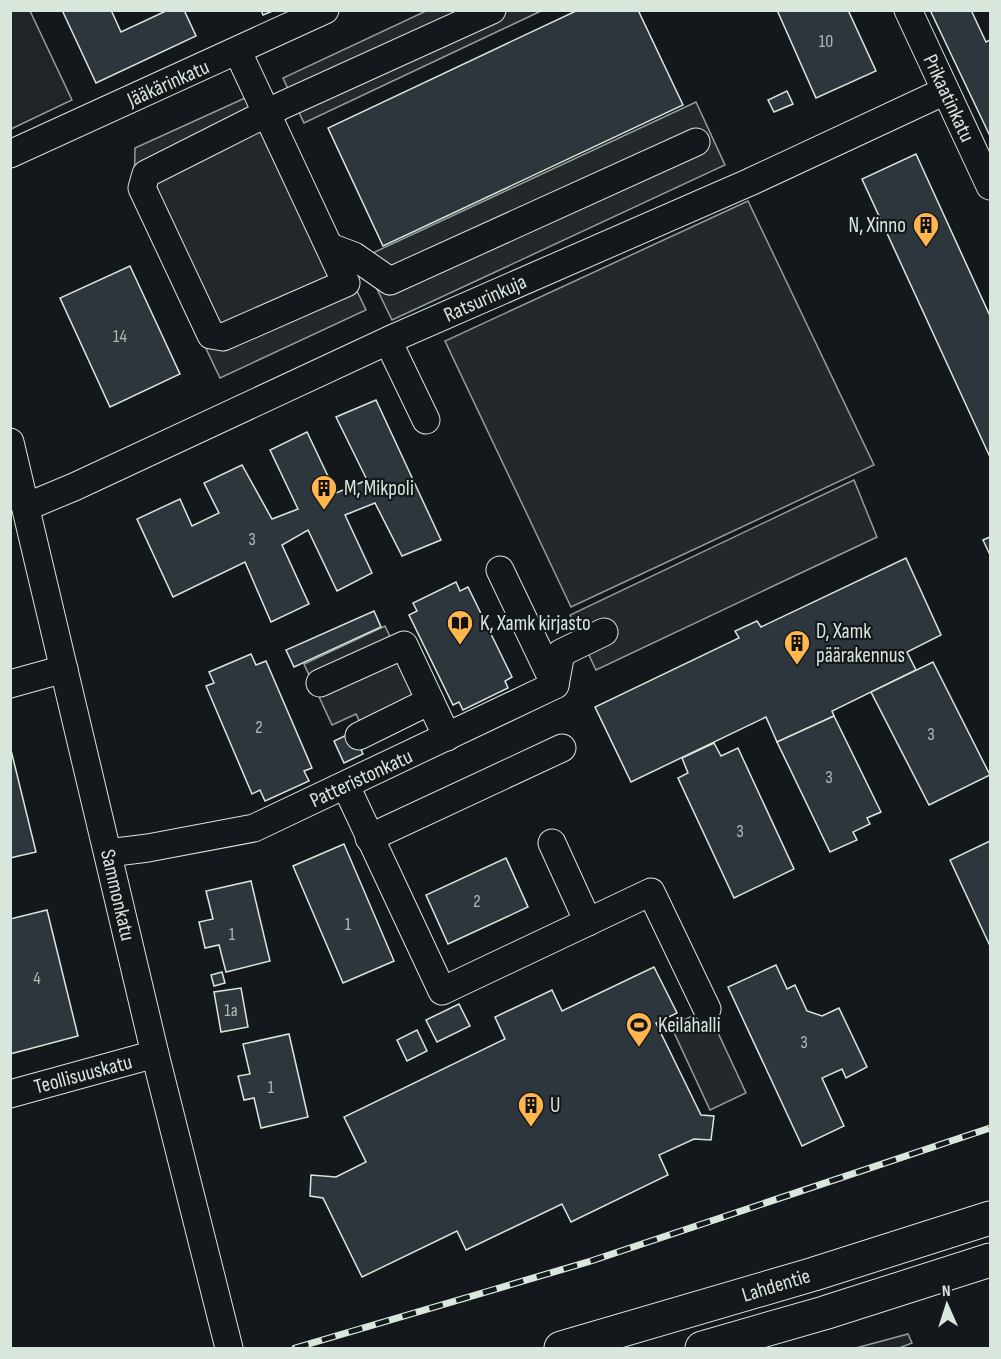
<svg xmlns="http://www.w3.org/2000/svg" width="1001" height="1359" viewBox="0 0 1001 1359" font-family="'Sofia Sans Condensed',sans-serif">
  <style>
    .green { fill: #202428; stroke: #939e99; stroke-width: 1.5 }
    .parking { fill: #24282b; stroke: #939e99; stroke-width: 1.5 }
    .building { fill: #2c363c; stroke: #d8e6dc; stroke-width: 1.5 }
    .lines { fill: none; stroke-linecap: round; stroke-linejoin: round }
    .minor-casing { stroke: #d8e6dc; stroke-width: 29 }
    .highway-casing { stroke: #d8e6dc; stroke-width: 35 }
    .minor { stroke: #14181c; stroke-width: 27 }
    .highway { stroke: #14181c; stroke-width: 33 }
    .rail-casing { stroke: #d8e6dc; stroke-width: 7 }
    .rail { stroke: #14181c; stroke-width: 4.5; stroke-dasharray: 14; stroke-linecap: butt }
    .labels { text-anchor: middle; stroke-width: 4.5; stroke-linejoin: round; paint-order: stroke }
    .number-label { font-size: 18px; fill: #adbab4 }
    .street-label { font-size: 21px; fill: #d8e6dc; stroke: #14181c }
    .poi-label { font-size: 21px; fill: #d8e6dc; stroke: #14181c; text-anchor: start }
  </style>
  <rect width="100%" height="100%" fill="#14181c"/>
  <g class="green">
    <path d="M 11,10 L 30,11 L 72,100 L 11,129 Z"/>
    <path d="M 908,1334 L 912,1343 L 899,1348 L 856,1348 Z"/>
  </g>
  <g class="parking">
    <path d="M 426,11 L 541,11 L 304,123 L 283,78 Z"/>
    <path d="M 245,98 L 346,268 L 366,310 L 220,378 L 134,197 L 135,148 Z"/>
    <path d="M 696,102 L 725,165 L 392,320 L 362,258 Z"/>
    <path d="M 748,201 L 874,465 L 571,607 L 445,341 Z"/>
    <path d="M 854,480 L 877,537 L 596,670 L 570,615 Z"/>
    <path d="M 385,626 L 428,717 L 370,744 L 356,714 L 332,725 L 304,664 Z"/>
    <path d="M 707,1009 L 746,1093 L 710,1110 L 671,1026 Z"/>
  </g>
  <g class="building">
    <path d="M 62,10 L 111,10 L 121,32 L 168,10 L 184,10 L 196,36 L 96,83 Z"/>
    <path d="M 261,10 L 275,10 L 263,15 Z"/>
    <path d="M 578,10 L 638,10 L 683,105 L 383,246 L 328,128 Z"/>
    <path d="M 777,10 L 848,10 L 876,71 L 816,98 Z"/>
    <path d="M 930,10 L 971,10 L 986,42 L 990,40 L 990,136 Z"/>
    <path d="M 787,91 L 793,104 L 774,112 L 768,100 Z"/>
    <path d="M 916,154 L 990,316 L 990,457 L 862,179 Z"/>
    <path d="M 130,266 L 180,374 L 110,407 L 60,298 Z"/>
    <path d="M 376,400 L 441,540 L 402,556 L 375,503 L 345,515 L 372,573 L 337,591 L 308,530 L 282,545 L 309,604 L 271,622 L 245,562 L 173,597 L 137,519 L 180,499 L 192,526 L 219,513 L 204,483 L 242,465 L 272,519 L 298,509 L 270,450 L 307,432 L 336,493 L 367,480 L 336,417 Z"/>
    <path d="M 990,537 L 990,555 L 983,540 Z"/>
    <path d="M 906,558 L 941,635 L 907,652 L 916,670 L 832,711 L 834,716 L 777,742 L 766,717 L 631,782 L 595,707 L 739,638 L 735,631 L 757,621 L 761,627 Z"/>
    <path d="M 456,582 L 460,591 L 468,587 L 512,677 L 505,681 L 508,688 L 463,710 L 459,702 L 453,705 L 409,615 L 417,611 L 413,603 Z"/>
    <path d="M 374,611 L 381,627 L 294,667 L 286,650 Z"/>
    <path d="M 251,654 L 256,665 L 266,661 L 312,768 L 304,771 L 309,781 L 265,801 L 260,790 L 252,794 L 206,686 L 214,683 L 209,672 Z"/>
    <path d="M 933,662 L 990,775 L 929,805 L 871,692 Z"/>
    <path d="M 834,716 L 881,812 L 867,818 L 870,824 L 853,832 L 857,840 L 830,852 L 777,742 Z"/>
    <path d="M 353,732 L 363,754 L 344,763 L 334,741 Z"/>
    <path d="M 714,743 L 721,756 L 738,748 L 794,869 L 734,898 L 678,778 L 688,773 L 682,758 Z"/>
    <path d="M 10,746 L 36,852 L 10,858 Z"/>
    <path d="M 990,841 L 990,946 L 950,860 Z"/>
    <path d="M 344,844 L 394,961 L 343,983 L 293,866 Z"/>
    <path d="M 506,858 L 528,907 L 448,944 L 426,895 Z"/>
    <path d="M 251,881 L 270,961 L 226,972 L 219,945 L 205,948 L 199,922 L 213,919 L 206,891 Z"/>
    <path d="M 47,910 L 78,1036 L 10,1054 L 10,919 Z"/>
    <path d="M 776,965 L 787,989 L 795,985 L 807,1011 L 822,1016 L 839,1008 L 867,1067 L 846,1078 L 842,1069 L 822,1078 L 844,1126 L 802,1146 L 728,987 Z"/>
    <path d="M 654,967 L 677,1013 L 656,1023 L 701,1115 L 714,1116 L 711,1140 L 694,1139 L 659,1155 L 668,1175 L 571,1222 L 562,1204 L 466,1250 L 457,1231 L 362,1277 L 323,1198 L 310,1196 L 311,1175 L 336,1177 L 366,1162 L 344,1117 L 505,1039 L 495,1017 L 552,990 L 562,1011 Z"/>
    <path d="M 222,972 L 225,983 L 214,986 L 211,975 Z"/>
    <path d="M 241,988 L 248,1027 L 221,1032 L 214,992 Z"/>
    <path d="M 459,1004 L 470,1026 L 437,1042 L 426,1020 Z"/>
    <path d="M 417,1030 L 427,1051 L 407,1061 L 397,1040 Z"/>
    <path d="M 289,1034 L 308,1117 L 261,1128 L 254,1098 L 244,1100 L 238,1076 L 250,1074 L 243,1044 Z"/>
  </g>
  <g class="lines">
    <g class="minor-casing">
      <g id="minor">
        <path d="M 908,10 L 990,186"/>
        <path d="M 238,52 L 346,283 L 223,337 L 211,335 L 142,188 L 146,174 C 192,151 237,128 283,105 L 492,10"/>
        <path d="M 10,154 L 325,10"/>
        <path d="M 330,247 L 354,256 L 390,281 L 696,142"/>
        <path d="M 388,341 L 426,420"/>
        <path d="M 10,442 L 155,1054 L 229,1348"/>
        <path d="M 26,507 L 74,487 L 398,336 L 750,182 L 945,91"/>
        <path d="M 500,570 L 555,685"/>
        <path d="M 320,683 L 404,645 L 447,737"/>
        <path d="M 10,684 L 64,669"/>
        <path d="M 359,736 L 430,701"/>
        <path d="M 346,786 L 442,991 L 651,892 L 707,1009"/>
        <path d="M 369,838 L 562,748"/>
        <path d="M 552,843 L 588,922"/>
        <path d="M 108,853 L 148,848 L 254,828 L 555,685 L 561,653 L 604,632"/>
        <path d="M 10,1094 L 155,1054"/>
      </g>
    </g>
    <g class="highway-casing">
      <g id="highway">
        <path d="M 561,1348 L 814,1274 L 990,1218"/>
        <path d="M 702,1348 L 824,1313 L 990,1260"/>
      </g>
    </g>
    <use href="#minor" class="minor"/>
    <use href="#highway" class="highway"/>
    <g class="rail-casing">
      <path id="rail" d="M 295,1348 L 591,1261 L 990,1128"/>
    </g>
    <use href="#rail" class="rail"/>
  </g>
  <defs>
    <g id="building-pin" transform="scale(1.35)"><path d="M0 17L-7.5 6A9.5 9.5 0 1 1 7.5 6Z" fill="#ffb74d" stroke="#14181c"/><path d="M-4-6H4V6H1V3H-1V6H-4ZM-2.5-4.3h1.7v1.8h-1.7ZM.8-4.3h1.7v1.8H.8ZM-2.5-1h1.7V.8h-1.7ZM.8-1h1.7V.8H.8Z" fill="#111"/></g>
    <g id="library-pin" transform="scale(1.35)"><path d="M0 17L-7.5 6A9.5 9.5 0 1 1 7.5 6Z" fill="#ffb74d" stroke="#14181c"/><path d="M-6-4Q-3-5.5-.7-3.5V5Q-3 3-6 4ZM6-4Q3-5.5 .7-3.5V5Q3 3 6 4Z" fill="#111"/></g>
    <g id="stadium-pin" transform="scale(1.35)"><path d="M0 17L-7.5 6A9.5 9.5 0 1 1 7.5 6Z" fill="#ffb74d" stroke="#14181c"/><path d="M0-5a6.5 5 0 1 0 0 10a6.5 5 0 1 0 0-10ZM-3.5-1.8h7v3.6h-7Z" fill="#111"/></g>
  </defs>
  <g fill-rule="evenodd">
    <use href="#building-pin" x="926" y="225"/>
    <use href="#building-pin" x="324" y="488"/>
    <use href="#library-pin" x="460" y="623"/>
    <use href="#building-pin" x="797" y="643"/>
    <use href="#stadium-pin" x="639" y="1025"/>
    <use href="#building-pin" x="531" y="1105"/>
  </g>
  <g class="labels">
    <g class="number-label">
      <text x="826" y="47">10</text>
      <text x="120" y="342">14</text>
      <text x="252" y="545">3</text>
      <text x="259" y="733">2</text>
      <text x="931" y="740">3</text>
      <text x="829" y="783">3</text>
      <text x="740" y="837">3</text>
      <text x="477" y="907">2</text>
      <text x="348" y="930">1</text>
      <text x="232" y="940">1</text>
      <text x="37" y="984">4</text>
      <text x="231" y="1016">1a</text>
      <text x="804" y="1048">3</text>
      <text x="271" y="1093">1</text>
    </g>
    <g class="street-label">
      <text transform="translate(168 83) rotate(-24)" y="7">Jääkärinkatu</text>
      <text transform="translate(949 98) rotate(65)" y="7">Prikaatinkatu</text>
      <text transform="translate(485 298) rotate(-24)" y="7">Ratsurinkuja</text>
      <text transform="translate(361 778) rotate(-25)" y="7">Patteristonkatu</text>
      <text transform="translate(118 895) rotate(77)" y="7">Sammonkatu</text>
      <text transform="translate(83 1074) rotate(-15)" y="7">Teollisuuskatu</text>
      <text transform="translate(776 1285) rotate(-17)" y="7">Lahdentie</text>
    </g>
    <g class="poi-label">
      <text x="906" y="232" text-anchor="end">N, Xinno</text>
      <text x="344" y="495">M, Mikpoli</text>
      <text x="480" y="630">K, Xamk kirjasto</text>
      <text x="816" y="638">D, Xamk<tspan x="816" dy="24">päärakennus</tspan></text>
      <text x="658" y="1032">Keilahalli</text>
      <text x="550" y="1112">U</text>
    </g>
  </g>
  <rect width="1001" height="1359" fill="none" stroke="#d8e6dc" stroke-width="24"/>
  <g transform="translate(947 1305) rotate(357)" stroke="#14181c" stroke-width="4.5" paint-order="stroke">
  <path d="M0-4.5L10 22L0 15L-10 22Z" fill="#d8e6dc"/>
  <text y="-9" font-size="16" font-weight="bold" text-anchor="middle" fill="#d8e6dc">N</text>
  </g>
</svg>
